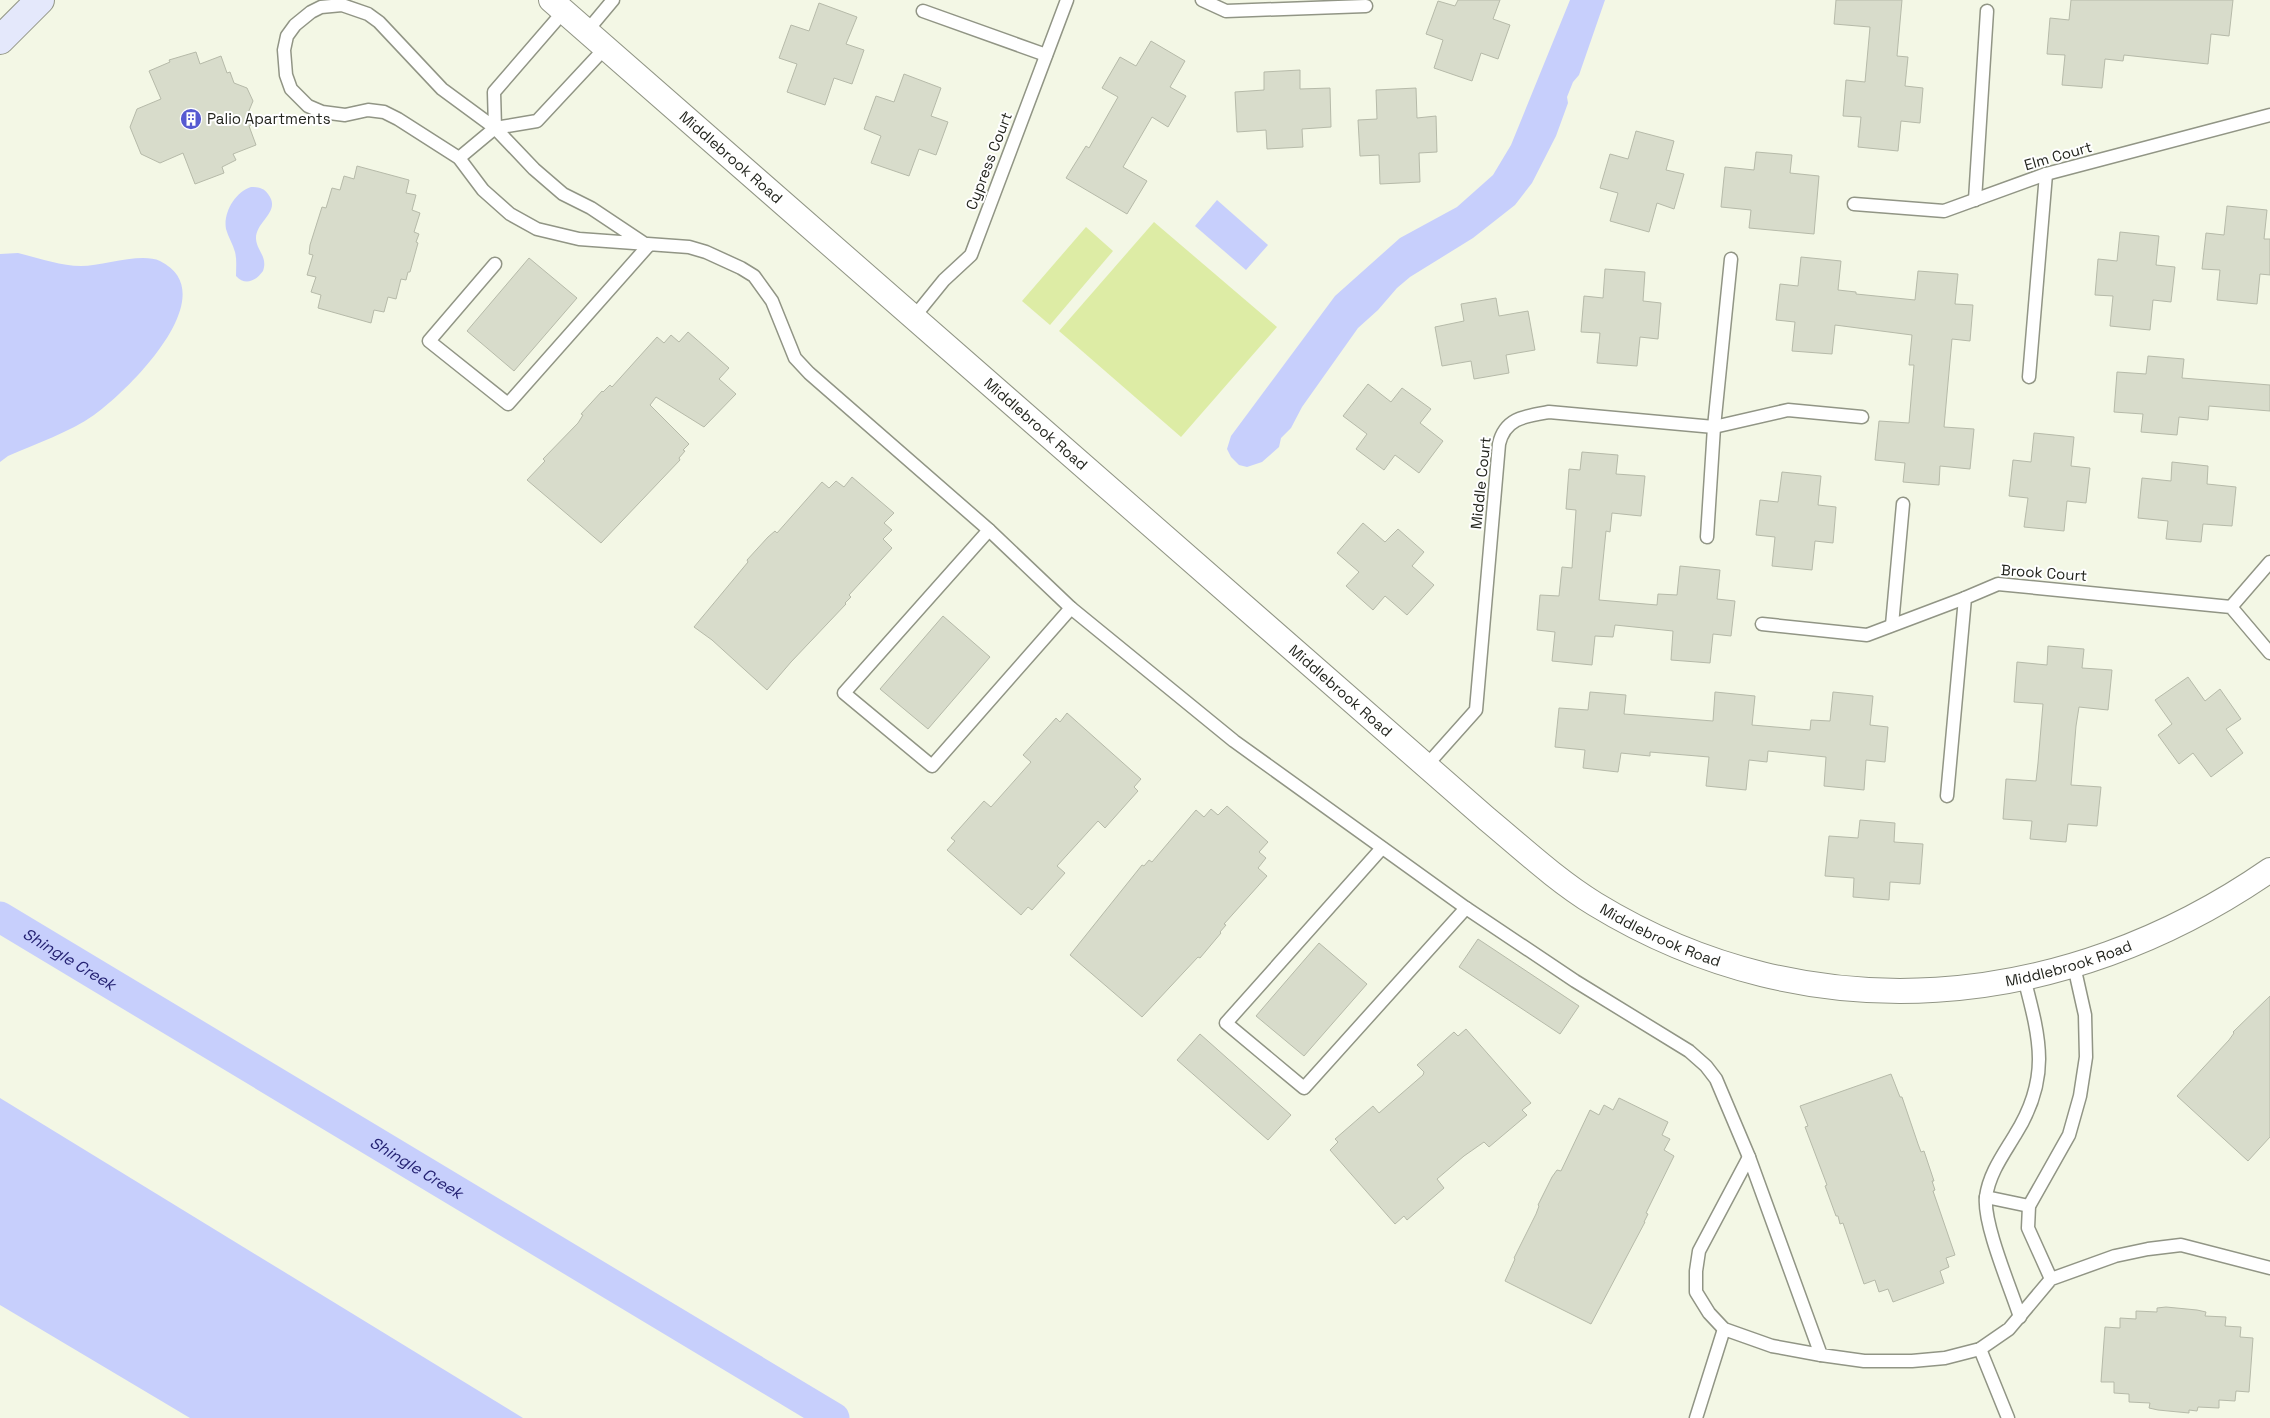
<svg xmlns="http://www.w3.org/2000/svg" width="2270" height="1418" viewBox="0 0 2270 1418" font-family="'Space Grotesk',sans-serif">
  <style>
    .green { fill: #ddeca5 }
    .water { fill: #c7cffc }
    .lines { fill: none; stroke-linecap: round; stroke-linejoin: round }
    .canal { stroke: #c7cffc; stroke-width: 31 }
    .building { fill: #d8dccb; stroke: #b6baa9 }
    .lane-casing { stroke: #919585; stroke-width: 15 }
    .street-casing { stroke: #919585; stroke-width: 26 }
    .secondary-casing { stroke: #919585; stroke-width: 30 }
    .lane { stroke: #fff; stroke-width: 12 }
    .street { stroke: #fff; stroke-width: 24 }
    .secondary { stroke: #e4e8fb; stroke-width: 28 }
    .labels { text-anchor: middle; stroke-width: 4; stroke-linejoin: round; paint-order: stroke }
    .poi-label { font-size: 15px; fill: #23251e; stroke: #fff; text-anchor: start }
    .street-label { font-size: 15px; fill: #23251e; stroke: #fff }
    .water-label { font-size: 16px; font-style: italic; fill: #252273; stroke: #fff }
  </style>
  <rect width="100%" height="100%" fill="#f3f7e5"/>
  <g class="green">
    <path d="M 1154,222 L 1277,327 L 1181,437 L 1059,331 Z"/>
    <path d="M 1086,227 L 1113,251 L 1050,325 L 1022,301 Z"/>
  </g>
  <g class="water">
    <path d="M 1570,0 L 1605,0 L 1579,75 L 1573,82 L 1567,97 L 1568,103 L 1556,136 L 1532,183 L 1515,205 L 1473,238 L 1410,277 L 1397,288 L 1378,310 L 1358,328 L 1302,407 L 1291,428 L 1281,438 L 1279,447 L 1262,462 L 1247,467 L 1239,465 L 1231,457 L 1227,449 L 1231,436 L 1335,296 L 1400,238 L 1457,207 L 1493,175 L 1511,145 Z"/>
    <path d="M 251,187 C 258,187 264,188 268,194 C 282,212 255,221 256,239 C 257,251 268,257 263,271 C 256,281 245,286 236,276 C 236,267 237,260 235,252 C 233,244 228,237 226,229 C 223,213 235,192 251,187 Z"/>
    <path d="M 1217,200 L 1268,245 L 1246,270 L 1195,226 Z"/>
    <path d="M 18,253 C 39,258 60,266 81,266 C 103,266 141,252 160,261 C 227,294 127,392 94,415 C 70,432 35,444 8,456 L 0,462 L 0,254 Z"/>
    <path d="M 0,1098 L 523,1418 L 190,1418 L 0,1305 Z"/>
  </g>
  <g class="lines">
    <path class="canal" id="s1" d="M 0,917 L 834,1418"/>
  </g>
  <g class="building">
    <path d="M 1458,0 L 1500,0 L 1493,19 L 1510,25 L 1498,59 L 1481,53 L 1472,81 L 1434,68 L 1443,40 L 1426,34 L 1438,1 L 1455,6 Z"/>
    <path d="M 1836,0 L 1902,0 L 1897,56 L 1908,57 L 1905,86 L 1923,88 L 1920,123 L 1901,121 L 1898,151 L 1858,147 L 1861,117 L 1843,116 L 1846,80 L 1865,82 L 1870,27 L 1834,24 Z"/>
    <path d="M 2071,0 L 2233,0 L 2229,36 L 2211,34 L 2208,64 L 2124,55 L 2123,61 L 2105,59 L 2102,88 L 2062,85 L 2065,55 L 2047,54 L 2050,18 L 2069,20 Z"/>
    <path d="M 819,3 L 857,17 L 846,44 L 864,50 L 852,84 L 834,78 L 825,105 L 787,92 L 797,64 L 779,58 L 791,25 L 809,31 Z"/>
    <path d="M 1151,41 L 1185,61 L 1170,87 L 1186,96 L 1168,127 L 1152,117 L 1123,167 L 1147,181 L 1127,214 L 1066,178 L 1086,146 L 1089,148 L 1118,97 L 1102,88 L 1120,57 L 1136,66 Z"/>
    <path d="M 196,52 L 200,64 L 221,56 L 227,73 L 230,72 L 234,83 L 247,88 L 253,101 L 248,113 L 251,125 L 249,126 L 256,145 L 233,154 L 236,160 L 222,167 L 224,173 L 195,184 L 183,153 L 160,163 L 141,154 L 130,127 L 137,109 L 161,99 L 149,71 L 170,62 L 169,60 Z"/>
    <path d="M 1300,70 L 1300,89 L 1330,88 L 1331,127 L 1302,129 L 1303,147 L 1267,149 L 1266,130 L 1237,132 L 1235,92 L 1264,90 L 1264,72 Z"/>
    <path d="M 904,74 L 941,88 L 931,116 L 948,122 L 936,155 L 919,149 L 909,176 L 871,163 L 881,136 L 864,129 L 876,96 L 894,102 Z"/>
    <path d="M 1416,88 L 1417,118 L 1436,116 L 1437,152 L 1419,153 L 1420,182 L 1380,184 L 1379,155 L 1360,156 L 1358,120 L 1377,119 L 1376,90 Z"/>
    <path d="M 1636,131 L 1674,141 L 1666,170 L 1684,174 L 1674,209 L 1657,203 L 1649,232 L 1610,221 L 1618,193 L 1600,188 L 1610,154 L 1628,159 Z"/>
    <path d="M 1756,152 L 1792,155 L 1790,173 L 1819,176 L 1814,234 L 1749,228 L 1751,210 L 1721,207 L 1725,167 L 1754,170 Z"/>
    <path d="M 357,166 L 409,180 L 406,193 L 416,195 L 412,210 L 420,213 L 414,232 L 419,234 L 416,242 L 418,243 L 410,272 L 408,272 L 406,280 L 401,279 L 396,299 L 388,297 L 384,312 L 374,310 L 371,323 L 318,308 L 321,295 L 311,292 L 316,277 L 307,275 L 313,255 L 309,254 L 310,245 L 322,207 L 326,208 L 332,188 L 340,190 L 344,176 L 354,179 Z"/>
    <path d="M 2227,206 L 2267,210 L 2264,239 L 2270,239 L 2270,275 L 2260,274 L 2257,304 L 2217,300 L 2220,270 L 2202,269 L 2206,233 L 2224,235 Z"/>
    <path d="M 2120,232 L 2159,236 L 2156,265 L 2175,267 L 2171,302 L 2153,300 L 2150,330 L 2110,326 L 2113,296 L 2095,295 L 2098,259 L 2117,261 Z"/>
    <path d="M 1801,257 L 1841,261 L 1838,290 L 1856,292 L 1856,294 L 1915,300 L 1918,271 L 1958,274 L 1955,304 L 1973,305 L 1970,341 L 1952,339 L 1944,427 L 1974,429 L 1970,469 L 1940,466 L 1939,485 L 1903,482 L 1905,463 L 1875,460 L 1879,421 L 1909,423 L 1914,365 L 1909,365 L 1912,335 L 1835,325 L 1832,354 L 1792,351 L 1795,322 L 1776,320 L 1780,284 L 1798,286 Z"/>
    <path d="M 529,258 L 577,298 L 514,371 L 467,331 Z"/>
    <path d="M 1605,269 L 1645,272 L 1643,301 L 1661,303 L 1658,339 L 1640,337 L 1637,366 L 1597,363 L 1600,333 L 1581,332 L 1584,296 L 1603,298 Z"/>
    <path d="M 1496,298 L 1499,316 L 1528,311 L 1535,350 L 1506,355 L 1509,373 L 1474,379 L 1471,361 L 1442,366 L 1435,327 L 1464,321 L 1461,304 Z"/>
    <path d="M 688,332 L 729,368 L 719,379 L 736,394 L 704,427 L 656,397 L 650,405 L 689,444 L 683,450 L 685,451 L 679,458 L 680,460 L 601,543 L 527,480 L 545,461 L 543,459 L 578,423 L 583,415 L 581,414 L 602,391 L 603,392 L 610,385 L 612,387 L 657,337 L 664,343 L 671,335 L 679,342 Z"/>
    <path d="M 2148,356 L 2184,359 L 2182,378 L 2270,385 L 2270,411 L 2209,406 L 2208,420 L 2179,417 L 2177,435 L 2141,432 L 2143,414 L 2114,412 L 2117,372 L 2146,374 Z"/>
    <path d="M 1368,384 L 1391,402 L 1402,388 L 1431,409 L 1420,423 L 1443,441 L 1419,473 L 1395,455 L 1384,470 L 1356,449 L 1367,434 L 1343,416 Z"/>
    <path d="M 2034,433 L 2074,437 L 2071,466 L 2090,468 L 2086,503 L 2067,501 L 2064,531 L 2024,527 L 2028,498 L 2009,496 L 2013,460 L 2031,462 Z"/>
    <path d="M 1582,452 L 1618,455 L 1616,474 L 1645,476 L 1641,516 L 1612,513 L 1610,532 L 1606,531 L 1599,600 L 1657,605 L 1658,594 L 1677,595 L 1680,566 L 1720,570 L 1717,599 L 1735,601 L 1731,636 L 1713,634 L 1710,663 L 1671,660 L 1673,631 L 1615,625 L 1613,637 L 1595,636 L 1592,665 L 1552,661 L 1555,632 L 1537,630 L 1540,595 L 1559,596 L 1562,567 L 1572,568 L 1576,510 L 1566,509 L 1569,469 L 1580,470 Z"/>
    <path d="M 2172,462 L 2208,466 L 2207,484 L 2236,487 L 2232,526 L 2203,524 L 2201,542 L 2166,539 L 2168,521 L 2138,518 L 2142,478 L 2171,481 Z"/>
    <path d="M 1782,472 L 1821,476 L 1818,505 L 1836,507 L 1833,543 L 1815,541 L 1812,570 L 1772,566 L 1775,537 L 1756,535 L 1760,500 L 1778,502 Z"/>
    <path d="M 852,477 L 894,513 L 884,523 L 892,530 L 883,539 L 892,548 L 849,595 L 851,597 L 845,603 L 846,604 L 791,662 L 767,690 L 712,640 L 694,627 L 748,562 L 747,560 L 768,537 L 775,531 L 777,533 L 822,482 L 829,488 L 836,481 L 844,487 Z"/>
    <path d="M 1363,523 L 1385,542 L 1398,529 L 1424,552 L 1412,566 L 1434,585 L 1407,615 L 1385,596 L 1373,610 L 1346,586 L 1359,572 L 1337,553 Z"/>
    <path d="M 943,616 L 990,657 L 928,729 L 880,689 Z"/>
    <path d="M 2048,646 L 2084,649 L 2082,668 L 2112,670 L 2108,710 L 2079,707 L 2076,726 L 2071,785 L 2101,787 L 2097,826 L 2068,824 L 2066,842 L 2030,839 L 2032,821 L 2003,819 L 2006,779 L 2036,781 L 2038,763 L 2043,704 L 2014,702 L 2017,662 L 2047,665 Z"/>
    <path d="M 2188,677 L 2205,701 L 2220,689 L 2241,719 L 2226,729 L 2243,753 L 2211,777 L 2193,753 L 2179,764 L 2158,735 L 2172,724 L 2155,700 Z"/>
    <path d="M 1590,692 L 1626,695 L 1624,714 L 1713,721 L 1715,692 L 1755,696 L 1752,725 L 1810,730 L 1811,720 L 1830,721 L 1833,692 L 1873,696 L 1870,725 L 1888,727 L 1885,762 L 1866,760 L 1864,790 L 1824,786 L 1826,757 L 1768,751 L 1767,762 L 1749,760 L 1746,790 L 1706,786 L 1709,757 L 1650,752 L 1650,756 L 1621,753 L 1618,772 L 1583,768 L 1585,750 L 1555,747 L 1559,708 L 1588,710 Z"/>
    <path d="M 1067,713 L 1141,779 L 1134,787 L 1138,791 L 1105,828 L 1098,821 L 1057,866 L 1065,873 L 1032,910 L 1028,907 L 1021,915 L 947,850 L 955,841 L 951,838 L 984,801 L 991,807 L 1031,762 L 1023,755 L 1056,718 L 1060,722 Z"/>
    <path d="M 1227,806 L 1268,842 L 1259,852 L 1266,858 L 1258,868 L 1267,876 L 1224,924 L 1226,925 L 1220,932 L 1221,933 L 1200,958 L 1198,957 L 1142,1017 L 1070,955 L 1142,865 L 1144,866 L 1149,860 L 1152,862 L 1196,810 L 1204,817 L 1211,809 L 1218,815 Z"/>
    <path d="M 1860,820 L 1895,823 L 1894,842 L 1923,844 L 1920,884 L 1890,882 L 1889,900 L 1853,897 L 1854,878 L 1825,876 L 1829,836 L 1858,838 Z"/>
    <path d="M 1478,939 L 1579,1006 L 1560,1034 L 1459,967 Z"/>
    <path d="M 1319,943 L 1367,984 L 1304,1056 L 1256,1016 Z"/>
    <path d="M 2270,996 L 2270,1137 L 2248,1161 L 2177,1096 L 2229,1040 L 2234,1033 L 2233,1032 Z"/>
    <path d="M 1466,1029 L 1531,1103 L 1522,1110 L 1527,1115 L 1489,1147 L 1484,1142 L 1464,1156 L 1437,1179 L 1444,1188 L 1407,1220 L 1404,1216 L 1395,1224 L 1330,1150 L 1338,1142 L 1335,1139 L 1373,1106 L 1379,1113 L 1423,1075 L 1424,1072 L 1417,1065 L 1454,1032 L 1458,1036 Z"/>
    <path d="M 1200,1034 L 1291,1115 L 1268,1140 L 1177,1060 Z"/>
    <path d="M 1891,1074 L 1900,1097 L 1902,1097 L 1918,1144 L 1921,1152 L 1924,1151 L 1934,1181 L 1932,1181 L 1935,1190 L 1933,1191 L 1955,1255 L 1946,1258 L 1949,1267 L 1940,1271 L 1944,1283 L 1893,1302 L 1888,1289 L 1879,1292 L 1875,1280 L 1864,1284 L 1843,1223 L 1840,1224 L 1838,1216 L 1836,1216 L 1825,1186 L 1827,1185 L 1805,1127 L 1808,1126 L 1800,1106 Z"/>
    <path d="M 1619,1098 L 1668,1122 L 1662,1135 L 1670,1139 L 1664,1150 L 1674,1156 L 1646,1213 L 1648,1214 L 1644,1222 L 1645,1222 L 1591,1324 L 1505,1281 L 1515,1259 L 1514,1258 L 1536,1214 L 1539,1206 L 1538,1205 L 1552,1177 L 1557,1170 L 1561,1171 L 1590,1110 L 1599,1115 L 1604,1105 L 1613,1110 Z"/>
    <path d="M 2166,1307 L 2197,1310 L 2206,1312 L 2205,1316 L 2226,1317 L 2225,1326 L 2241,1327 L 2240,1337 L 2253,1338 L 2249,1392 L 2236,1391 L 2235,1401 L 2219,1400 L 2219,1408 L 2198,1407 L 2197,1411 L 2189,1410 L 2189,1413 L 2158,1410 L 2149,1408 L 2150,1403 L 2129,1402 L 2129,1394 L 2114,1393 L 2114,1382 L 2101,1382 L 2105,1327 L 2120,1328 L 2120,1318 L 2136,1319 L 2136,1311 L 2157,1312 L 2157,1308 Z"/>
  </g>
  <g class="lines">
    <g class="lane-casing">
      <g id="lane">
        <path d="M 1202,0 L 1226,11 L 1366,6"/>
        <path d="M 923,11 L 1046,55"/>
        <path d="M 587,31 L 613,0"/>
        <path d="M 495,128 L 494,92 L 564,11"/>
        <path d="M 459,158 L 495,128 L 537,121 L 606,47"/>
        <path d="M 1975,200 L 1987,11"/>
        <path d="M 1854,204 L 1944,211 L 2046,174 L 2270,115"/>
        <path d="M 648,246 L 591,208 L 563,194 L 534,169 L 495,128 L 442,89 L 379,22 L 368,14 L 342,5 L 321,7 L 311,12 L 295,25 L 287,36 L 284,50 L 286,75 L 291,89 L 308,106 L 322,112 L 345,115 L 368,110 L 384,112 L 398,119 L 459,158 L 483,190 L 510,214 L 537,229 L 579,239 L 689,247 L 706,252 L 741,268 L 754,276 L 772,301 L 795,358 L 809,373 L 989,530 L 1071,608 L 1234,741 L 1466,908 L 1575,981 L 1689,1051 L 1706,1066 L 1716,1079 L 1749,1157 L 1821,1355 L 1864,1361 L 1912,1361 L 1945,1358 L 1980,1349 L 2009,1329 L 2051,1279 L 2115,1256 L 2148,1249 L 2181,1245 L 2270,1268"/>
        <path d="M 495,264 L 429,341 L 508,404 L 648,246"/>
        <path d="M 914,317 L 944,280 L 971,255 L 1067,0"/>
        <path d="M 2029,377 L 2046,174"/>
        <path d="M 989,530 L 844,693 L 932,766 L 1071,608"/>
        <path d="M 1707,537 L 1714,427 L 1731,259"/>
        <path d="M 2231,607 L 2270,562"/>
        <path d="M 1762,624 L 1867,635 L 1965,598"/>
        <path d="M 1892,625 L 1903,504"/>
        <path d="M 1426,766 L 1476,710 L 1499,444 C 1505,418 1525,416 1549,412 L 1714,427 L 1788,410 L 1862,417"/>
        <path d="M 1947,796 L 1965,598 L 1998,584 L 2231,607 L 2270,653"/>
        <path d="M 1382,848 L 1226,1023 L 1304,1088 L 1466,908"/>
        <path d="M 1749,1157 L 1699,1251 L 1696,1271 L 1696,1292 L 1709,1313 L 1724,1329 L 1772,1346 L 1821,1355"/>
        <path d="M 1986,1197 L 2029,1206"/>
        <path d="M 2051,1279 L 2028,1228 L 2029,1206 L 2069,1135 L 2080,1096 L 2086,1057 L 2085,1015 L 2074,966"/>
        <path d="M 2020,1317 C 2011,1289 1983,1224 1986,1197 C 1989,1174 2003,1155 2015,1135 C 2051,1078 2040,1039 2024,978"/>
        <path d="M 1980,1349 L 2008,1418"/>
        <path d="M 1696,1418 L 1724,1329"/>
      </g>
    </g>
    <g class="street-casing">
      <g id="street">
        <path id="s2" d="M 551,0 L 1487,819 C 1522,848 1556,880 1595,904 C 1811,1036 2065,1012 2270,870"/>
      </g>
    </g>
    <g class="secondary-casing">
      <path id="secondary" d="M 0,40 L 40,0"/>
    </g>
    <use href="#lane" class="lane"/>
    <use href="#street" class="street"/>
    <use href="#secondary" class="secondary"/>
  </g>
  <defs>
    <g id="building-disc" transform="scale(1.125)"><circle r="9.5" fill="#565ad1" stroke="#fff"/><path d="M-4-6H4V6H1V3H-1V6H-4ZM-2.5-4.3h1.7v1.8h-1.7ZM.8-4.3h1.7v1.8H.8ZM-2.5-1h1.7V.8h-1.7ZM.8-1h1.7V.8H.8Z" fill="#fff"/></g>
  </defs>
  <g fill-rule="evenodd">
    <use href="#building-disc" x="191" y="119"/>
  </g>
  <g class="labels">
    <g class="poi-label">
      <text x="207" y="124">Palio Apartments</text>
    </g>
    <g class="street-label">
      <text transform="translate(2058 156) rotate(-16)" y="5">Elm Court</text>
      <text dy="5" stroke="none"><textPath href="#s2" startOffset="239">Middlebrook Road</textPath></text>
      <text transform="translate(989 161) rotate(-69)" y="5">Cypress Court</text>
      <text dy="5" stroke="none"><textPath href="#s2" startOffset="644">Middlebrook Road</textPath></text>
      <text transform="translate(1481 483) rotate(-84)" y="5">Middle Court</text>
      <text transform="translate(2044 573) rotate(4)" y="5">Brook Court</text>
      <text dy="5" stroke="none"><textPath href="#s2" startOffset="1049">Middlebrook Road</textPath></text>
      <text dy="5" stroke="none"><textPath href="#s2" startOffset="1454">Middlebrook Road</textPath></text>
      <text dy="5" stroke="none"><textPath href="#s2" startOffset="1874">Middlebrook Road</textPath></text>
    </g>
    <g class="water-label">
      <text dy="6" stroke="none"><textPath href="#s1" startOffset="81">Shingle Creek</textPath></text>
      <text dy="6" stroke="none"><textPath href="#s1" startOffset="486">Shingle Creek</textPath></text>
    </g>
  </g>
</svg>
